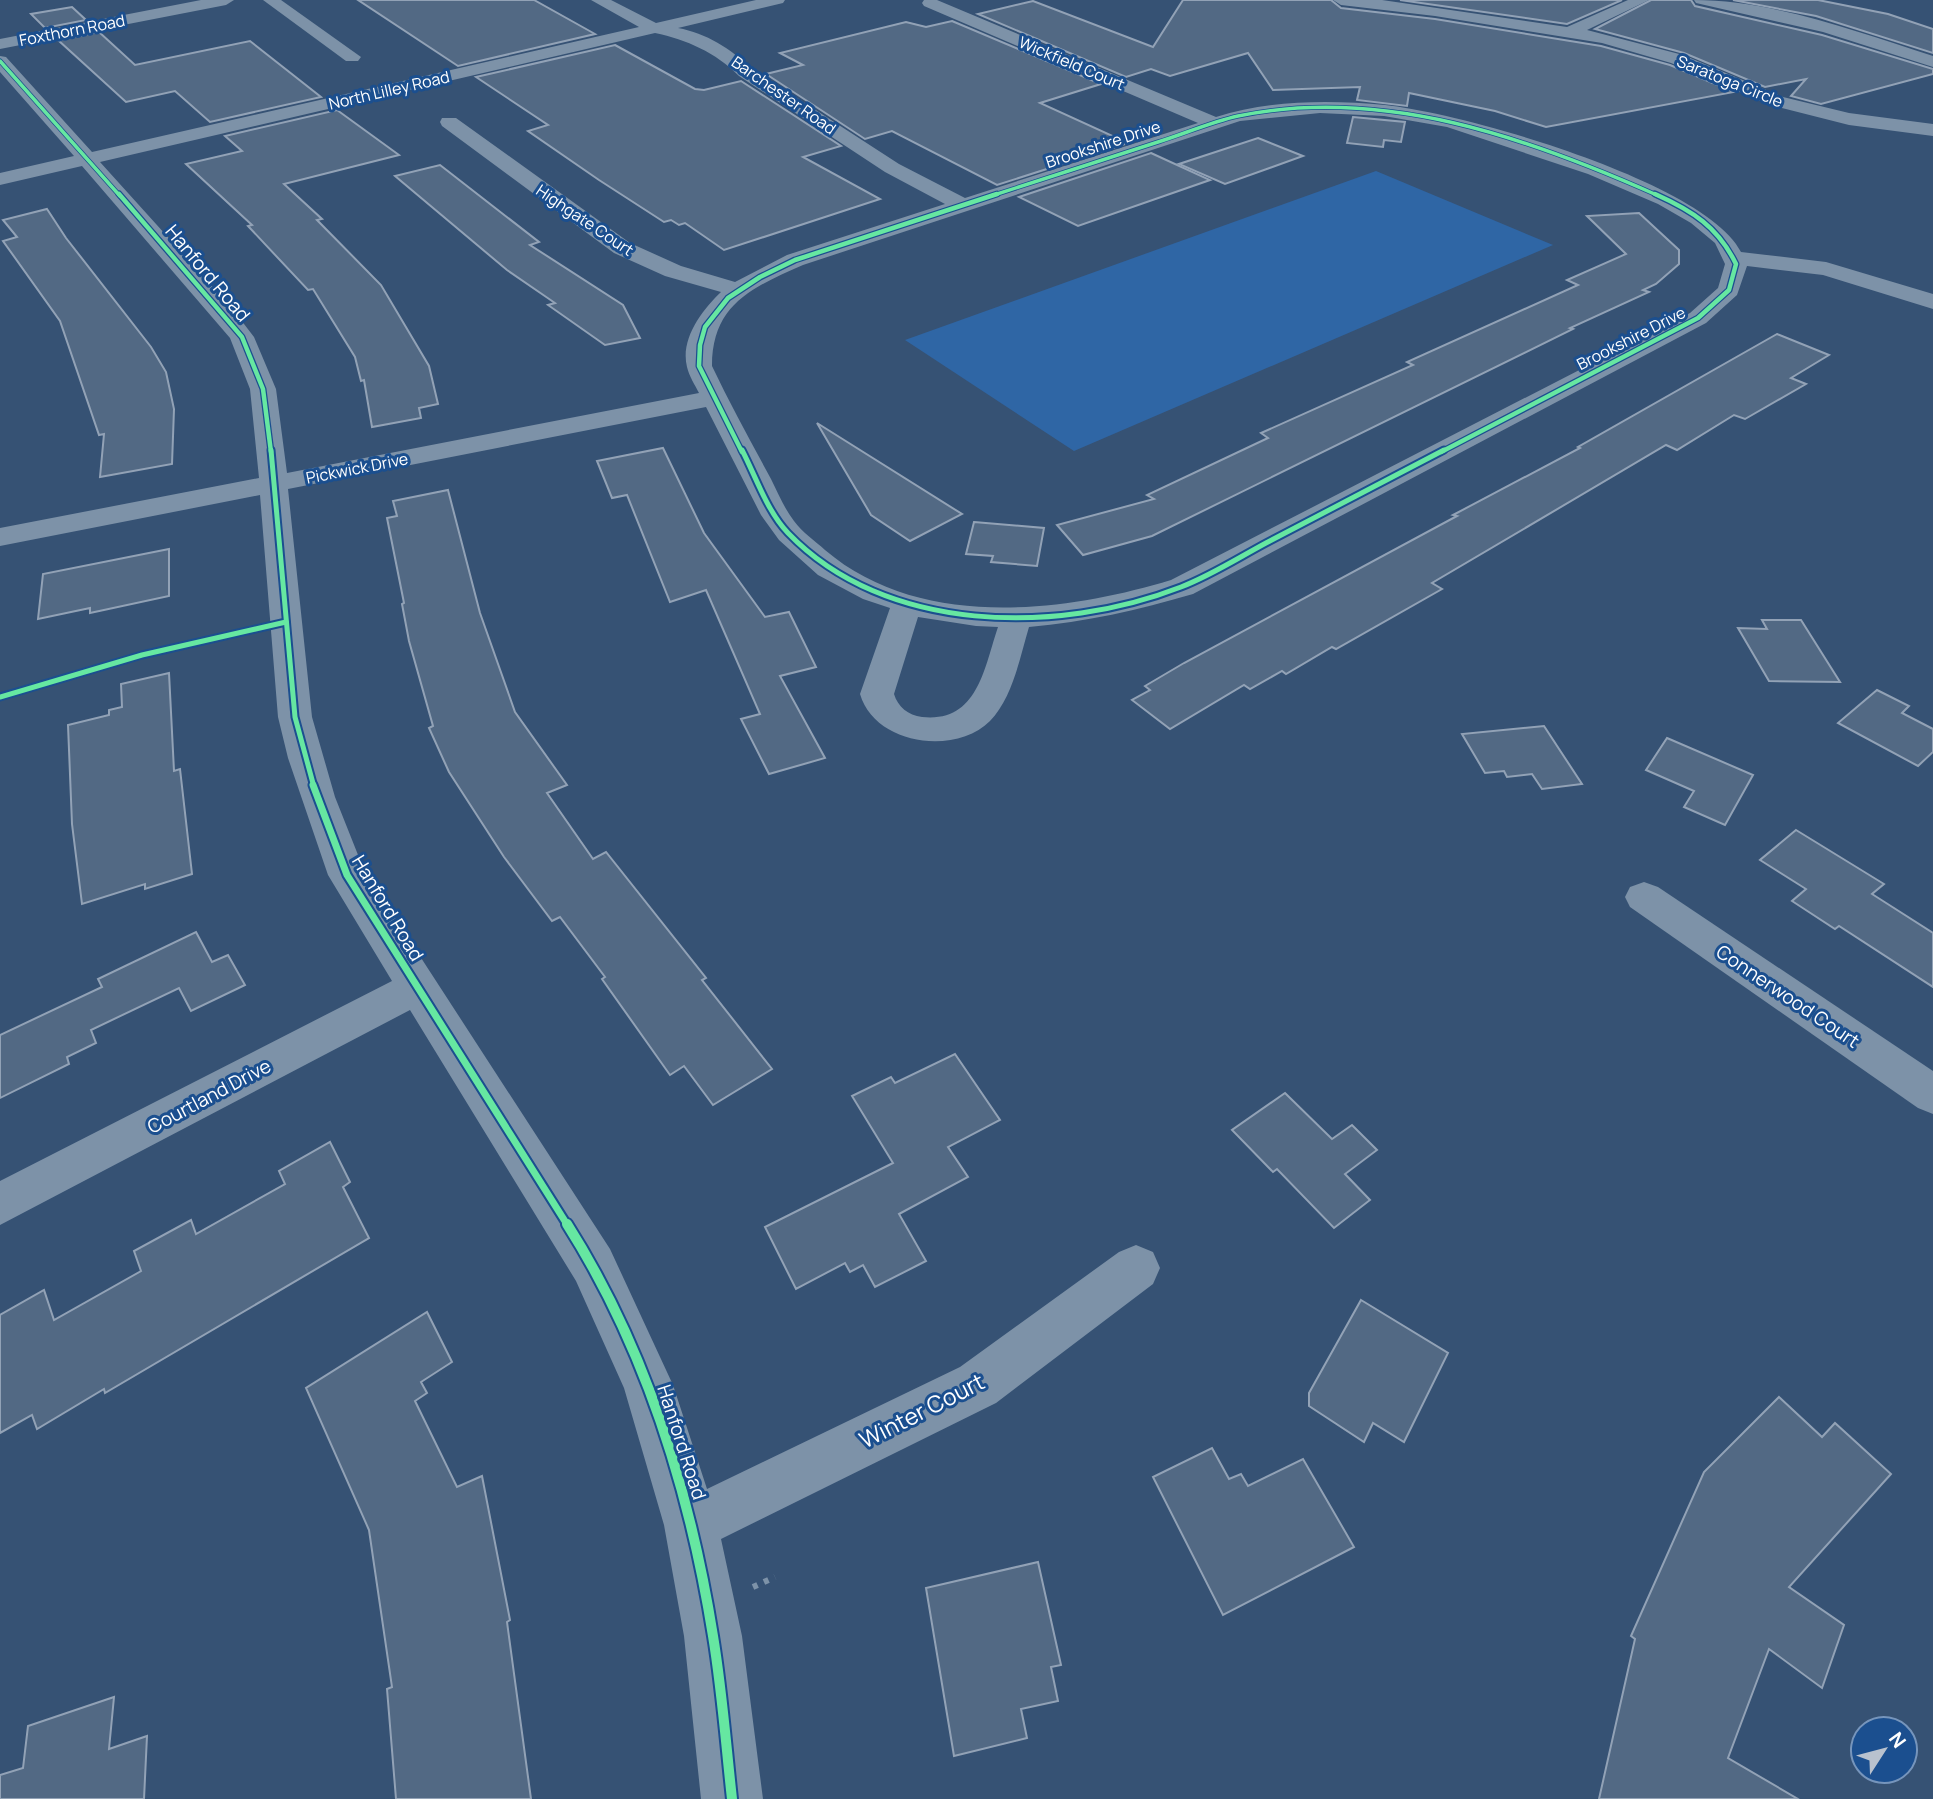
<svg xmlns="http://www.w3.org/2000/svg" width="1933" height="1799" viewBox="0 0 1933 1799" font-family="Manrope,sans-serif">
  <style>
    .green { fill: #2f66a5 }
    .building { fill: #526984; stroke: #92a2b6; stroke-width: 2 }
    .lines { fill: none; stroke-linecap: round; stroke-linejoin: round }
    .path { stroke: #7d92a8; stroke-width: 6; stroke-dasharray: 5 7; stroke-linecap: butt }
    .minor { fill: #7d92a8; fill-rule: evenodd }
    .cycleway-far4-casing { stroke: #1b4f8f; stroke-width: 5 }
    .cycleway-far3-casing { stroke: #1b4f8f; stroke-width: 7 }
    .cycleway-far2-casing { stroke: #1b4f8f; stroke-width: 9 }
    .cycleway-far1-casing { stroke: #1b4f8f; stroke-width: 11 }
    .cycleway-casing { stroke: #1b4f8f; stroke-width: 14 }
    .cycleway-far4 { stroke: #66e7a1; stroke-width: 3.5 }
    .cycleway-far3 { stroke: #66e7a1; stroke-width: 4.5 }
    .cycleway-far2 { stroke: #66e7a1; stroke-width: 5 }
    .cycleway-far1 { stroke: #66e7a1; stroke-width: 7 }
    .cycleway { stroke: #66e7a1; stroke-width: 10 }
    .labels { text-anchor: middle; stroke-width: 6; stroke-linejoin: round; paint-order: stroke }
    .far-street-label { font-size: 16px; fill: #fff; stroke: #1b4f8f }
    .street-label { font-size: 19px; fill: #fff; stroke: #1b4f8f }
    .near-street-label { font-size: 23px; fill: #fff; stroke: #1b4f8f }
  </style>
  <rect width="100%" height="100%" fill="#365274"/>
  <path class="green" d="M 1376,171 L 1553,245 L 1074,451 L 905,340 Z"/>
  <g class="building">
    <path d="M 358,0 L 534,0 L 595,34 L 458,66 Z"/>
    <path d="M 1183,0 L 1331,0 L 1341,8 L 1435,19 L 1601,46 L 1670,65 L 1734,92 L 1546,127 L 1495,111 L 1409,93 L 1407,106 L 1357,100 L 1360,87 L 1273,90 L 1248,53 L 1170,76 L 1151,69 L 1126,77 L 978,14 L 1033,1 L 1153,47 Z"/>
    <path d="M 1400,0 L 1622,0 L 1567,24 Z"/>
    <path d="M 1651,0 L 1691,0 L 1695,6 L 1822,35 L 1933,69 L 1933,74 L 1821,104 L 1791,96 L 1806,79 L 1765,87 L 1684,53 L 1595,29 Z"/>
    <path d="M 1733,0 L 1818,0 L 1888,14 L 1933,29 L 1933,53 L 1816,16 Z"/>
    <path d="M 72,7 L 86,20 L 45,28 L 31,14 Z"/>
    <path d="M 952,21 L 1101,84 L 1040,103 L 1128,143 L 997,185 L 892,131 L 865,139 L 766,74 L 803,65 L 780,53 L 906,22 L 926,27 Z"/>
    <path d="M 99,32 L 135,65 L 250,41 L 321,97 L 210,122 L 175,91 L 126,102 L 58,40 Z"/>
    <path d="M 615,45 L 695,89 L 704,90 L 741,81 L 841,146 L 803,157 L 880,199 L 724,250 L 685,223 L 679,225 L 671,220 L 664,222 L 599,180 L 528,131 L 548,125 L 476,77 Z"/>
    <path d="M 337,110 L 399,155 L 284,184 L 322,219 L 317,220 L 381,285 L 429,366 L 438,404 L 419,408 L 421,418 L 372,427 L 364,380 L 361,381 L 355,357 L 313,289 L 308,290 L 248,226 L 252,225 L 186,164 L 242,151 L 225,136 Z"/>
    <path d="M 1353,117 L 1405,122 L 1401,142 L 1384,140 L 1383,147 L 1347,143 Z"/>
    <path d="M 1258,138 L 1303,156 L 1225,184 L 1179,164 Z"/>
    <path d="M 1151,153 L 1210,180 L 1078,226 L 1019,197 Z"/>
    <path d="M 440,165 L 539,242 L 530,245 L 623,305 L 640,338 L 605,345 L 548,305 L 555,303 L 507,270 L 395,176 Z"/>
    <path d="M 47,209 L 66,238 L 151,347 L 166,372 L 174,409 L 172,464 L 100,477 L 104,434 L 99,435 L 60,321 L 3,241 L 17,237 L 3,220 Z"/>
    <path d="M 1639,213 L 1679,250 L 1679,264 L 1656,284 L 1643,290 L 1649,292 L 1570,328 L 1573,329 L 1152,536 L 1083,555 L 1057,525 L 1154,499 L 1147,495 L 1268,438 L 1261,433 L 1413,365 L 1407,362 L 1578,285 L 1567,280 L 1626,254 L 1587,216 Z"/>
    <path d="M 1777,334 L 1829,355 L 1791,378 L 1806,384 L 1745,419 L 1734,415 L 1677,450 L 1666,445 L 1432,583 L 1442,589 L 1336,649 L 1332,647 L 1286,674 L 1282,671 L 1250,689 L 1244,685 L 1170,729 L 1132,700 L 1150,690 L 1145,686 L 1184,663 L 1457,516 L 1453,515 L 1580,448 L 1578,447 Z"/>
    <path d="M 817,423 L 962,514 L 910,541 L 871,515 Z"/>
    <path d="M 663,448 L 704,533 L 765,617 L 789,612 L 816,667 L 780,676 L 825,758 L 769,774 L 741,719 L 760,714 L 706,590 L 670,602 L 627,495 L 612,498 L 597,461 Z"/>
    <path d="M 448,490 L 480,613 L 515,712 L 567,785 L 547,793 L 593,859 L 606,852 L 706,978 L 702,980 L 772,1069 L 713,1105 L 684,1066 L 670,1075 L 602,979 L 605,977 L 560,917 L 552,921 L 504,857 L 449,772 L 429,728 L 433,726 L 409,641 L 402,604 L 404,603 L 387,518 L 397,516 L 393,501 Z"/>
    <path d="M 974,522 L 1044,528 L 1037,566 L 991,562 L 993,556 L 966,554 Z"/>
    <path d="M 169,549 L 169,596 L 90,613 L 90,608 L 38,619 L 43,574 Z"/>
    <path d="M 1762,620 L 1801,620 L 1840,682 L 1769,681 L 1738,628 L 1767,629 Z"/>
    <path d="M 169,673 L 174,771 L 180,769 L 192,874 L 145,889 L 145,884 L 82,904 L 72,824 L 68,725 L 109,715 L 109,710 L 122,707 L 121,684 Z"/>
    <path d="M 1877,690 L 1909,706 L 1902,713 L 1933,729 L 1933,752 L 1918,766 L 1838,723 Z"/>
    <path d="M 1544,726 L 1582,784 L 1542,789 L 1532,774 L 1507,777 L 1504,771 L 1485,773 L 1462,734 Z"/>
    <path d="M 1667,738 L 1753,775 L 1725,825 L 1684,807 L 1694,791 L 1646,770 Z"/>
    <path d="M 1796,830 L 1884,884 L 1872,894 L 1933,933 L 1933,987 L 1839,926 L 1835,929 L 1792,901 L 1806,889 L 1760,860 Z"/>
    <path d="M 196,932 L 212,962 L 228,955 L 245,985 L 191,1011 L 179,988 L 91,1030 L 96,1043 L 67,1057 L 69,1064 L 0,1098 L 0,1035 L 102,987 L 98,979 Z"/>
    <path d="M 955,1054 L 1000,1120 L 948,1147 L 968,1177 L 899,1214 L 926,1261 L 875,1287 L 863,1265 L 850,1272 L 845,1263 L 796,1289 L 765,1227 L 893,1163 L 852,1096 L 891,1077 L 895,1083 Z"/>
    <path d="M 1285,1093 L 1332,1139 L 1352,1125 L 1377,1150 L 1345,1174 L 1370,1200 L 1334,1228 L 1277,1169 L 1273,1172 L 1232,1130 Z"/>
    <path d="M 330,1142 L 350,1182 L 343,1187 L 369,1238 L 105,1393 L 104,1389 L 37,1429 L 32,1415 L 0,1433 L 0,1315 L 44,1290 L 54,1320 L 141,1271 L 134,1251 L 191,1220 L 196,1234 L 285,1184 L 279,1171 Z"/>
    <path d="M 1361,1300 L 1448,1353 L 1404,1442 L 1373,1423 L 1364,1442 L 1309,1406 L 1309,1393 Z"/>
    <path d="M 427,1312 L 452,1362 L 421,1382 L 427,1393 L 415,1401 L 457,1487 L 482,1476 L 510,1620 L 507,1622 L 531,1799 L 396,1799 L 387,1689 L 392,1687 L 369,1530 L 306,1388 Z"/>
    <path d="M 1779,1397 L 1822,1437 L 1835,1423 L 1891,1474 L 1789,1587 L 1844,1625 L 1822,1688 L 1769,1649 L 1728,1758 L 1798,1799 L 1599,1799 L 1635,1639 L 1631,1636 L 1704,1472 Z"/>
    <path d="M 1212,1448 L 1229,1479 L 1241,1474 L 1248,1486 L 1303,1459 L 1354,1547 L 1223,1615 L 1153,1477 Z"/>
    <path d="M 1038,1562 L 1061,1665 L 1051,1667 L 1058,1701 L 1021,1709 L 1027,1738 L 954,1756 L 926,1588 Z"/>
    <path d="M 114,1697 L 109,1749 L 147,1736 L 144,1799 L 0,1799 L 0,1775 L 23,1768 L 28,1726 Z"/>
  </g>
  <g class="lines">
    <path class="path" d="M 753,1587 L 775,1577"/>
    <g class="minor">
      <path d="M 201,0 L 234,0 L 226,5 L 0,49 L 0,39 Z"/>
      <path d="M 263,0 L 281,0 L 361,57 L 358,61 L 346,61 Z"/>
      <path d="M 591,0 L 611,0 L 656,23 L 756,0 L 785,0 L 783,3 L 678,28 C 706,33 731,49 751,68 L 899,164 L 965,198 L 1198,123 L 924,6 L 922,3 L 924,0 L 937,0 L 1216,117 C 1269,100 1330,100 1385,105 C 1463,113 1706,182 1741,252 L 1826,262 L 1933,294 L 1933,309 L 1823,275 L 1747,266 L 1737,295 L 1706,323 L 1193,594 C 1138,610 1086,622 1029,627 C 1020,657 1013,697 990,721 C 955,756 875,745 860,694 L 890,608 L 863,599 L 818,575 L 779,540 L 761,515 L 706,407 L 288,489 L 312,717 L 335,797 L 364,870 L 610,1249 L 673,1385 L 707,1489 L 960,1367 L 1119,1252 L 1136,1245 L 1153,1252 L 1160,1268 L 1153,1284 L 996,1403 L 721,1539 L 742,1636 L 763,1799 L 701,1799 L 684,1636 L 664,1525 L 624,1388 L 576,1281 L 410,1010 L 0,1225 L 0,1181 L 392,981 L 328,875 L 288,758 L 278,717 L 260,495 L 0,546 L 0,528 L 259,478 L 250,389 L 230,338 L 82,166 L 0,185 L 0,173 L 74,156 L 0,72 L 0,56 L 6,57 L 92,152 L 639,27 ZM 655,33 C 687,40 715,52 739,76 L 885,172 L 945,204 L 787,255 L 735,282 L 681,266 L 630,243 L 456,118 L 442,118 L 440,122 L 442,126 L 614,253 L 665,276 L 721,292 C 702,310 680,339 687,367 C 689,376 695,385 699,393 L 287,473 L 276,389 L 254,337 L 231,307 L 100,162 ZM 1320,113 L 1384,116 L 1447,127 L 1588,174 L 1658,204 L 1691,223 L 1715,243 L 1725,264 L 1718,288 L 1690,313 L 1171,580 C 1062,613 919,630 825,550 C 815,541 802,532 794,521 C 784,508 778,493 771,479 C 751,442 730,404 712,366 C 712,304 753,287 803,265 L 1240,121 ZM 918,617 L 976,626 L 998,627 C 984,668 978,723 922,717 C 908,715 898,707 894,694 Z"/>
      <path d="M 1333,0 L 1382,0 L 1567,27 L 1628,0 L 1649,0 L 1587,30 L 1683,55 L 1783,97 L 1849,113 L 1933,124 L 1933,136 L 1849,125 L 1770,105 L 1671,63 L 1602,43 L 1435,16 L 1341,5 Z"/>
      <path d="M 1694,0 C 1773,0 1858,32 1933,56 L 1933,67 L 1823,32 L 1696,3 Z"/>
      <path d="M 1644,882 L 1658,887 L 1933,1071 L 1933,1114 L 1918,1108 L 1630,907 L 1625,897 L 1630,887 Z"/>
    </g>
    <g class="cycleway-far4-casing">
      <g id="cycleway-far4">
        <path d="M 0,61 L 120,196"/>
        <path d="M 991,196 C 1047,178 1102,160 1158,142 C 1184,134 1211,122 1238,116 C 1383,86 1529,138 1659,196"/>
      </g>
    </g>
    <g class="cycleway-far3-casing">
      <g id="cycleway-far3">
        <path d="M 119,194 L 242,337 L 263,389 L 271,452"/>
        <path d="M 742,452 L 699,366 L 700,345 L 705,327 L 728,298 L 760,277 L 795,260 L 997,194"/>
        <path d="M 1441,452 L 1698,318 L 1729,290 L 1736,264 C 1718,227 1693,211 1655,194"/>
      </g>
    </g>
    <g class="cycleway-far2-casing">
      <g id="cycleway-far2">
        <path d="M 271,450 L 295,717 L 314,787"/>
        <path d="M 742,450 C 756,477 767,511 788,533 C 885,634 1058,635 1181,587 C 1210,576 1238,558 1266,543 C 1325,512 1385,481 1444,450"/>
        <path d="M 0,697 L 142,655 L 286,622"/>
      </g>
    </g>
    <g class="cycleway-far1-casing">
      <path id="cycleway-far1" d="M 313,785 L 347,875 L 568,1226"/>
    </g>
    <g class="cycleway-casing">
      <path id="cycleway" d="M 567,1224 C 645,1347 690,1492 713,1636 C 722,1690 726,1745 732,1799"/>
    </g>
    <use href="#cycleway-far4" class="cycleway-far4"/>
    <use href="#cycleway-far3" class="cycleway-far3"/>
    <use href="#cycleway-far2" class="cycleway-far2"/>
    <use href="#cycleway-far1" class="cycleway-far1"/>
    <use href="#cycleway" class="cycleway"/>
  </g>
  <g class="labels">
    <g class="far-street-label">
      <text transform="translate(72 30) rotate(-11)" y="6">Foxthorn Road</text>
      <text transform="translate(1072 63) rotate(23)" y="6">Wickfield Court</text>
      <text transform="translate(1730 81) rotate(22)" y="6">Saratoga Circle</text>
      <text transform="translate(389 90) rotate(-13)" y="6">North Lilley Road</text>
      <text transform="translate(784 95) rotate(35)" y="6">Barchester Road</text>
      <text transform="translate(1103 144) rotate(-18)" y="6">Brookshire Drive</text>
      <text transform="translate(585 220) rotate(34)" y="6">Highgate Court</text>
      <text transform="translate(1631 338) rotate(-27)" y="6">Brookshire Drive</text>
      <text transform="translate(357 468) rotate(-11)" y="6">Pickwick Drive</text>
    </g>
    <g class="street-label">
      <text transform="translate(208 273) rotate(50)" y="7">Hanford Road</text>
      <text transform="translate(388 908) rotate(59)" y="7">Hanford Road</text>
      <text transform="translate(1788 996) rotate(34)" y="7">Connerwood Court</text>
      <text transform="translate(209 1096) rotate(-28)" y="7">Courtland Drive</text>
      <text transform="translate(682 1442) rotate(72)" y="7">Hanford Road</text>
    </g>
    <g class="near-street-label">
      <text transform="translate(922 1411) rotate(-27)" y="8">Winter Court</text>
    </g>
  </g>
  <g transform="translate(1884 1750) rotate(54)"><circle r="33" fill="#1b4f8f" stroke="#7695bc" stroke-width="2"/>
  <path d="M0-5L12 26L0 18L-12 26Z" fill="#b9c2ce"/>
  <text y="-10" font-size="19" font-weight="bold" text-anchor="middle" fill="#ffffff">N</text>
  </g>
</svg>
